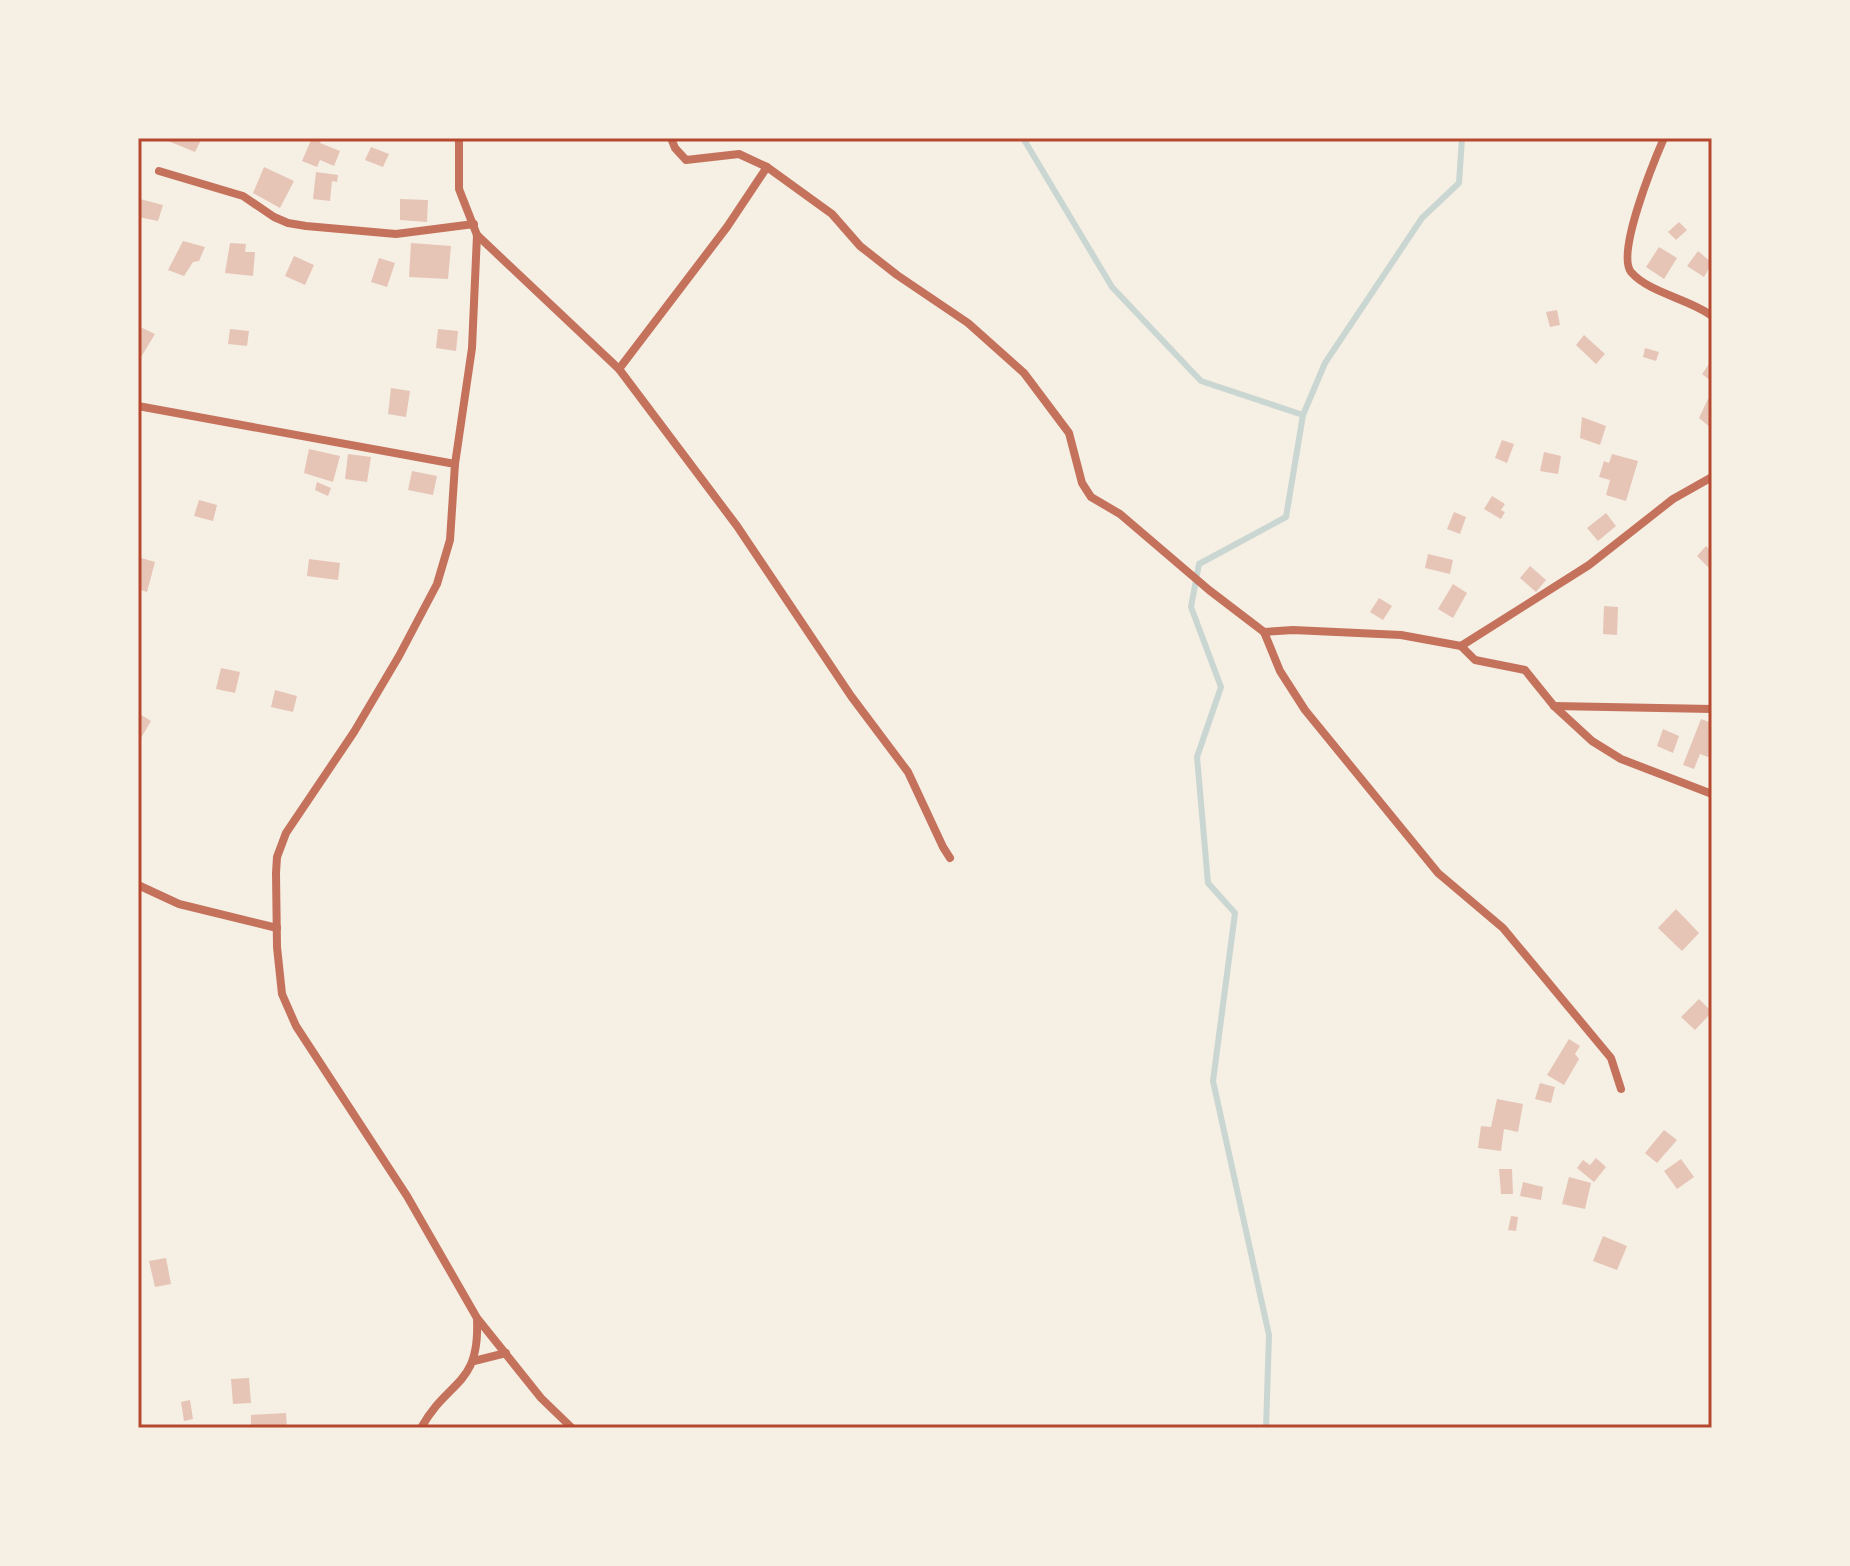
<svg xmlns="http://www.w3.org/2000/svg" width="1850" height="1566" viewBox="0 0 1850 1566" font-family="Lato,sans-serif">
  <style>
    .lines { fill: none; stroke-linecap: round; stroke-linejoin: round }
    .stream { stroke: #c9d6d2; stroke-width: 6 }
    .building { fill: #e6c5b7 }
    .minor { stroke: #c5725c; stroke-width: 8 }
    .neatline { fill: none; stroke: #b5482f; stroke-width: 3 }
  </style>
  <rect width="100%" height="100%" fill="#f6efe4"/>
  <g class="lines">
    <g class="stream">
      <path d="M 1023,138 L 1112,287 L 1201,381 L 1303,415"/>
      <path d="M 1266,1428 L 1269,1335 L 1213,1081 L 1235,913 L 1208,883 L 1197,757 L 1221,687 L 1191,607 L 1199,564 L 1286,517 L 1303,415 L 1325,363 L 1422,218 L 1459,183 L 1462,138"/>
    </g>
  </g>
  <g class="building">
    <path d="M 161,138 L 202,138 L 195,152 Z"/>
    <path d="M 312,138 L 323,138 L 320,143 L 340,151 L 334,166 L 320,160 L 317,167 L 302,161 Z"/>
    <path d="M 371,147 L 389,154 L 383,167 L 365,160 Z"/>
    <path d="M 264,167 L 294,181 L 280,208 L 253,193 Z"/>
    <path d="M 316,172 L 338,175 L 337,182 L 332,181 L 330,201 L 313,199 Z"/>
    <path d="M 140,199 L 163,205 L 158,221 L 138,217 Z"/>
    <path d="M 400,199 L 428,200 L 427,222 L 400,220 Z"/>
    <path d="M 1679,222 L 1687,230 L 1676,240 L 1668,232 Z"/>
    <path d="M 183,241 L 205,247 L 199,261 L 193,262 L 184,276 L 168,270 Z"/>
    <path d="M 230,243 L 246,244 L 245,252 L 255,252 L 253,276 L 225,273 Z"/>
    <path d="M 411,243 L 451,246 L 448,279 L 409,277 Z"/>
    <path d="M 1659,247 L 1677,258 L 1664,279 L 1646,267 Z"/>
    <path d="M 1698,251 L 1712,263 L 1704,277 L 1687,266 Z"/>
    <path d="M 294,256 L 314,265 L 305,285 L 285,276 Z"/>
    <path d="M 379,258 L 395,263 L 387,287 L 371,282 Z"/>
    <path d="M 1557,310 L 1560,325 L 1550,327 L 1546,312 Z"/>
    <path d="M 138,326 L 155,334 L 138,362 Z"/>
    <path d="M 230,329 L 249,331 L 247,346 L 228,344 Z"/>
    <path d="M 438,329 L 458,331 L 456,351 L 436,348 Z"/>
    <path d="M 1584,335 L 1605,354 L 1596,364 L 1576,345 Z"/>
    <path d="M 1645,348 L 1659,352 L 1656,361 L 1643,357 Z"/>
    <path d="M 1712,360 L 1712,382 L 1702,374 Z"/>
    <path d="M 391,388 L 410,391 L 406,417 L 388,414 Z"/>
    <path d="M 1708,399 L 1712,401 L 1712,429 L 1699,418 Z"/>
    <path d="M 1582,417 L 1606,426 L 1600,445 L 1580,438 Z"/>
    <path d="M 1502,440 L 1514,444 L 1507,463 L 1495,458 Z"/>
    <path d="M 309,449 L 340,456 L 333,482 L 304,473 Z"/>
    <path d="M 1544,452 L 1561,456 L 1558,474 L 1540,471 Z"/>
    <path d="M 348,454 L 371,457 L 367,482 L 345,479 Z"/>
    <path d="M 1612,454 L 1638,461 L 1626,501 L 1606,495 L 1610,480 L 1599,477 L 1604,461 L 1609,463 Z"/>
    <path d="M 412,471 L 437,476 L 433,495 L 408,490 Z"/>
    <path d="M 317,482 L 331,488 L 328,496 L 315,490 Z"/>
    <path d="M 1492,496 L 1505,504 L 1501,510 L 1505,512 L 1501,519 L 1484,509 Z"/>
    <path d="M 199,500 L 217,505 L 213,521 L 194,516 Z"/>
    <path d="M 1454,512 L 1466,517 L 1460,534 L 1447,529 Z"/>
    <path d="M 1606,513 L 1616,526 L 1598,541 L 1587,528 Z"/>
    <path d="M 1706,546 L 1712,552 L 1712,571 L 1697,556 Z"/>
    <path d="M 1428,554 L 1453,560 L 1450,574 L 1425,568 Z"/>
    <path d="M 138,557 L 155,562 L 147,592 L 138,589 Z"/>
    <path d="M 309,559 L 340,563 L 338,580 L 307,576 Z"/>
    <path d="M 1530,566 L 1546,580 L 1536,592 L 1520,578 Z"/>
    <path d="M 1453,584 L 1467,593 L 1453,618 L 1438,609 Z"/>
    <path d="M 1379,598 L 1392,606 L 1383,620 L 1370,612 Z"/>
    <path d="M 1604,606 L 1618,607 L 1617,635 L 1603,634 Z"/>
    <path d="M 221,668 L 240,672 L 235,693 L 216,689 Z"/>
    <path d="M 275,690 L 297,696 L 293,712 L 271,707 Z"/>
    <path d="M 138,713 L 151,721 L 138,743 Z"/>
    <path d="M 1701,719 L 1712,723 L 1712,754 L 1711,758 L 1700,754 L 1694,769 L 1683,765 Z"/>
    <path d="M 1663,729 L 1679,736 L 1673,753 L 1657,746 Z"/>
    <path d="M 1676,909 L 1699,933 L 1682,951 L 1658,928 Z"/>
    <path d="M 1699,999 L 1712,1012 L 1695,1030 L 1681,1017 Z"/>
    <path d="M 1569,1039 L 1580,1046 L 1575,1054 L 1579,1059 L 1564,1085 L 1547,1075 Z"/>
    <path d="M 1540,1083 L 1555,1087 L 1551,1103 L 1535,1099 Z"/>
    <path d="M 1497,1099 L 1523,1104 L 1518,1132 L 1504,1129 L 1501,1151 L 1478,1148 L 1481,1126 L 1491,1127 Z"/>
    <path d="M 1664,1130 L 1677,1140 L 1657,1163 L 1645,1153 Z"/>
    <path d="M 1596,1158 L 1606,1167 L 1594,1182 L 1577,1168 L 1583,1160 L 1590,1165 Z"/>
    <path d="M 1681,1159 L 1694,1177 L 1677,1189 L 1664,1171 Z"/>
    <path d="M 1499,1169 L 1512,1169 L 1513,1194 L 1501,1194 Z"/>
    <path d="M 1569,1177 L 1591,1183 L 1585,1209 L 1562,1204 Z"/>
    <path d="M 1523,1182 L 1543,1187 L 1541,1200 L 1520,1196 Z"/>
    <path d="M 1511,1216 L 1518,1217 L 1516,1231 L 1508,1230 Z"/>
    <path d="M 1603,1236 L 1627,1246 L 1617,1270 L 1593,1261 Z"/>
    <path d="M 166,1258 L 171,1284 L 155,1287 L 149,1261 Z"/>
    <path d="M 249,1378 L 251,1403 L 233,1404 L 231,1379 Z"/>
    <path d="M 190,1400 L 193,1419 L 184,1421 L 181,1402 Z"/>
    <path d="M 286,1413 L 287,1428 L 251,1428 L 251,1415 Z"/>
  </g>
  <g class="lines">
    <g class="minor">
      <path d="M 459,138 L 459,189 L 477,235 L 472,348 L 455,464 L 450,540 L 437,584 L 399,656 L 354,732 L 286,833 L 277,857 L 276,873 L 277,947 L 282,994 L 296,1026 L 407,1196 L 477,1318 L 541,1398 L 572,1428"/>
      <path d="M 671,138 L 675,148 L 686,160 L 739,154 L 767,167 L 832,214 L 860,246 L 897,275 L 968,323 L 1024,373 L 1069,433 L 1082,483 L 1091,497 L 1120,514 L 1209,590 L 1264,632 L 1280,671 L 1305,710 L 1438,873 L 1503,928 L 1611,1058 L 1621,1089"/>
      <path d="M 1664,138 C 1654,161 1616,253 1631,272 C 1649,293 1690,299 1712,316"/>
      <path d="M 159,171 L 243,196 L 274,217 L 288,223 L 306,226 L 396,234 L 474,224"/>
      <path d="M 477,235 L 619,369 L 737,526 L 851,696 L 908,772 L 943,847 L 950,858"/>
      <path d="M 619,369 L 727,227 L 767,167"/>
      <path d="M 138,406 L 455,464"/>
      <path d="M 1264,632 L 1293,630 L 1401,635 L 1461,646 L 1475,660 L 1525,670 L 1554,706 L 1592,741 L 1621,759 L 1712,794"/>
      <path d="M 1461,646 L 1589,565 L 1673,499 L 1712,477"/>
      <path d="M 1554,706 L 1712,709"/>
      <path d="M 138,885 L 179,904 L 277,928"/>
      <path d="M 474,1361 L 506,1353"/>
      <path d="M 421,1428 C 448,1379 480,1387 477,1319"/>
    </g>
  </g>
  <rect width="1850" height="1566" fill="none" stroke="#f6efe4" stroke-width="280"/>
  <rect x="140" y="140" width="1570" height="1286" class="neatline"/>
</svg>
